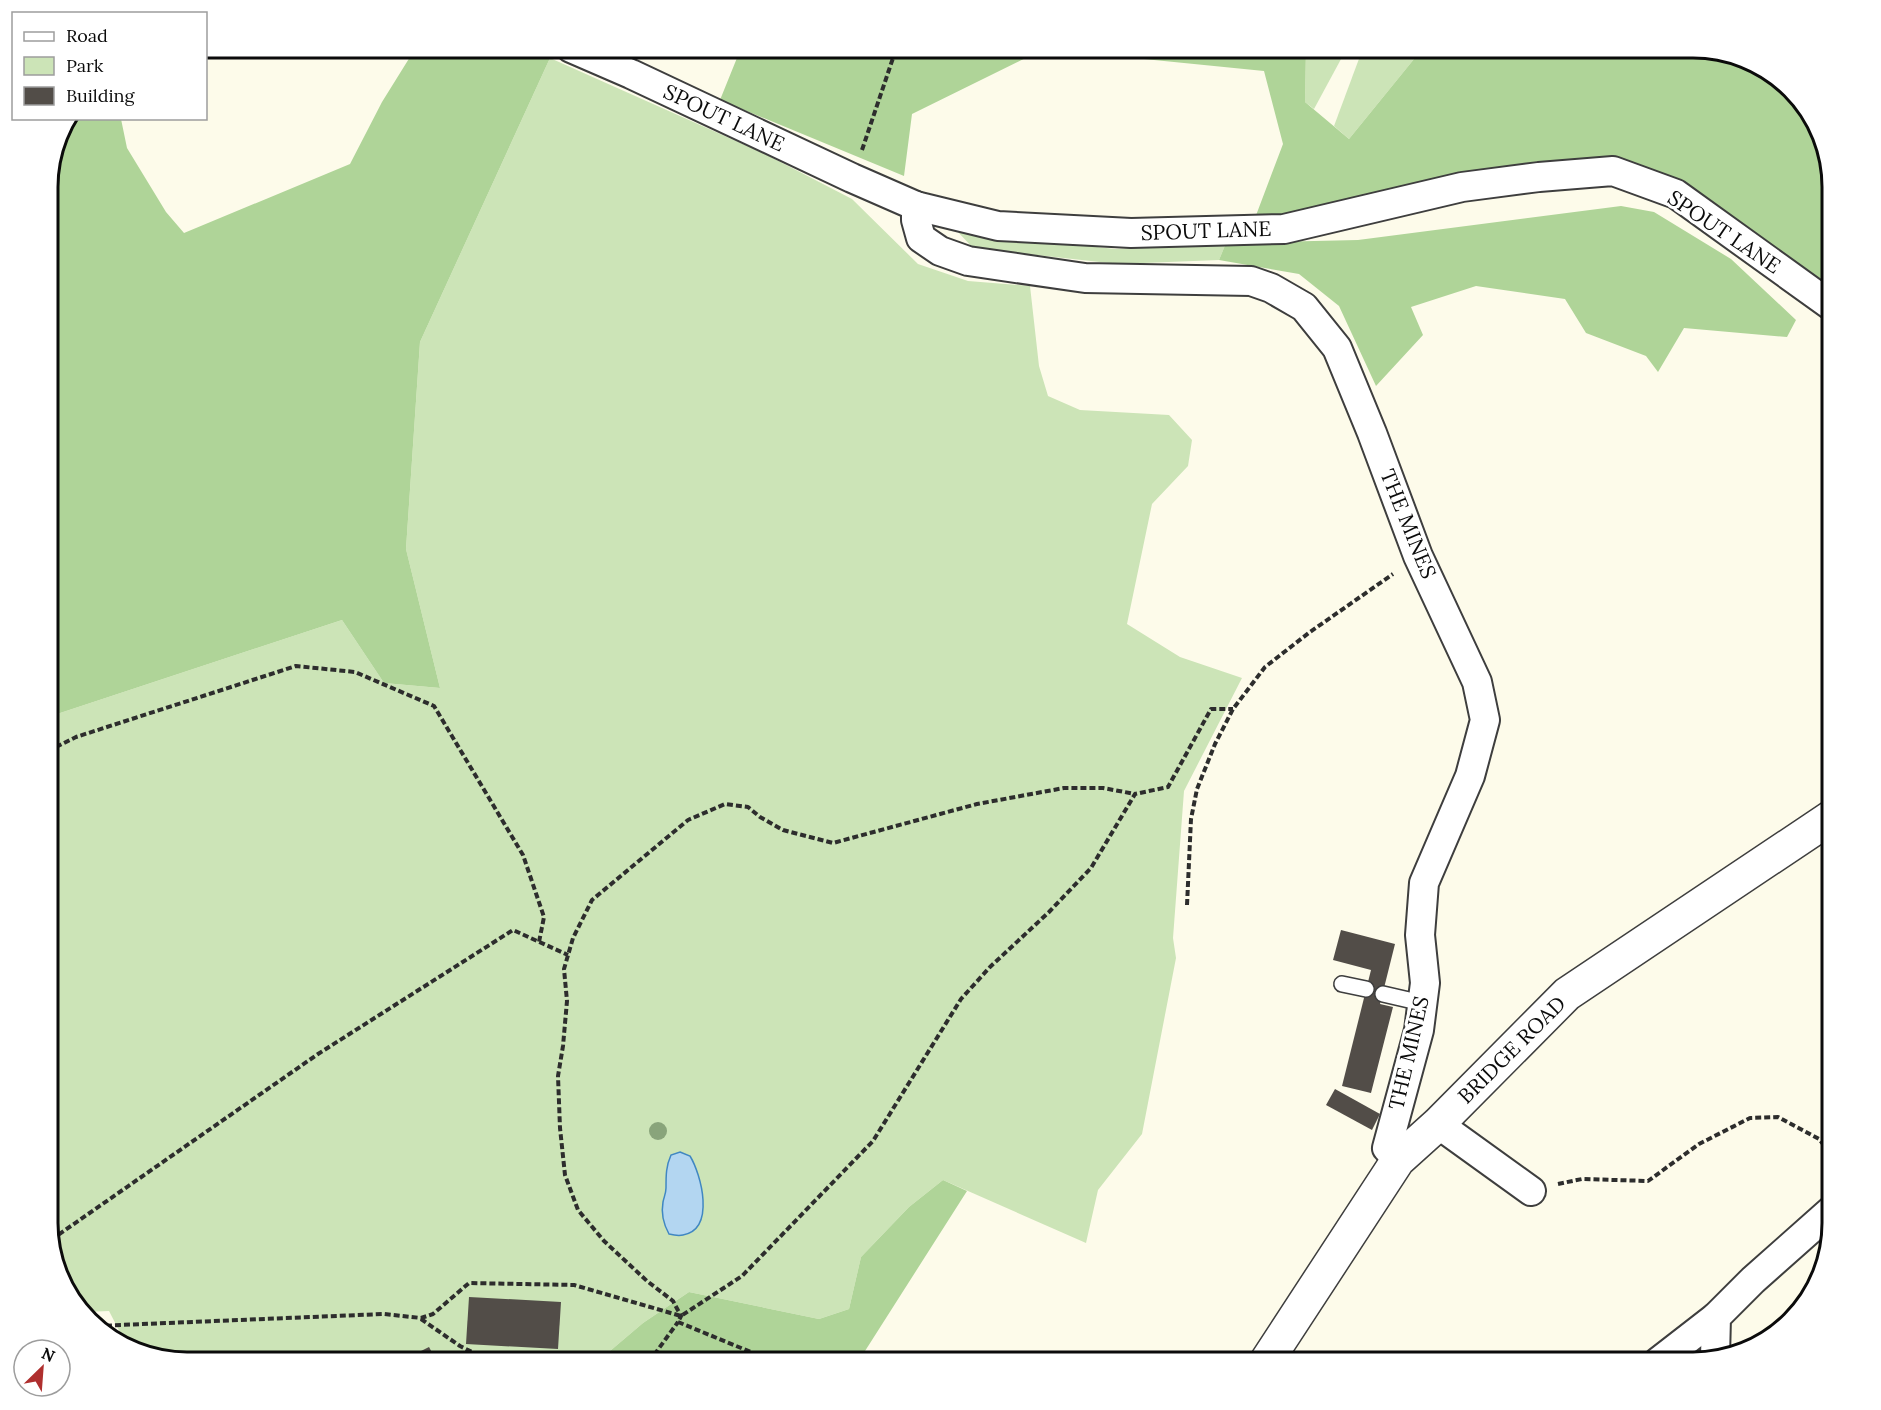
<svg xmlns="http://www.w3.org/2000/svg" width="1881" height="1410" viewBox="0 0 1881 1410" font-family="Lora,serif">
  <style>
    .green { fill: #cce4b7 }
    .forest { fill: #afd498 }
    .water { fill: #b3d6f1; stroke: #4087c2; stroke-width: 1.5 }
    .building { fill: #524d48 }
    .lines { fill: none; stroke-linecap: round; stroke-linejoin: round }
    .service-casing { stroke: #3e3e3e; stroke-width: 18 }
    .minor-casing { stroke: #3e3e3e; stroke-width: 32 }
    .tertiary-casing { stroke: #3e3e3e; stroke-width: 36 }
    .path { stroke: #2d2d2d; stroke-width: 4; stroke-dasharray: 6 3; stroke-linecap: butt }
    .service { stroke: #fff; stroke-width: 15 }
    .minor { stroke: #fff; stroke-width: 28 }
    .tertiary { stroke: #fff; stroke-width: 33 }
    .tree { fill: #89a47b }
    .labels { text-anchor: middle; stroke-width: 6; stroke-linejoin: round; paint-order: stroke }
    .street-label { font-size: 21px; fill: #0b0b0b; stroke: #fff }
    .rim { fill: none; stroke: #0b0b0b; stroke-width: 3 }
  </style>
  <rect width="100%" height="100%" fill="#fdfbea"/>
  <g class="green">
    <path d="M 1306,48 L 1347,48 L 1314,109 L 1305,102 Z"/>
    <path d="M 1363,48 L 1423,48 L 1349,139 L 1334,126 Z"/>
    <path d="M 550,58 L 765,154 L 852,199 L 918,264 L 968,281 L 1030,286 L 1039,366 L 1048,396 L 1080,410 L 1169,415 L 1192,440 L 1188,466 L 1152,504 L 1127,624 L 1180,657 L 1242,678 L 1184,791 L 1173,938 L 1176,958 L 1142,1134 L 1098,1190 L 1086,1243 L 943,1180 L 909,1207 L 861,1257 L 849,1309 L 819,1319 L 689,1292 L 643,1323 L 597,1362 L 187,1362 L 124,1340 L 109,1311 L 85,1312 L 63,1284 L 48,1231 L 48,717 L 342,620 L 384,683 L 440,688 L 406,549 L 420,342 Z"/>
    <path d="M 957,231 L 1115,249 L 1226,243 L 1219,260 L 1118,264 L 973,248 Z"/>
  </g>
  <g class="forest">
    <path d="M 411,48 L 527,48 L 550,58 L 420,342 L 406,549 L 440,688 L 384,683 L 342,620 L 48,717 L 48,178 L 62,126 L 68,119 L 121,119 L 127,148 L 166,212 L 184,233 L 350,164 L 382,102 L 410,57 Z"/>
    <path d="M 741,48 L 1306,48 L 1305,102 L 1349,139 L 1423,48 L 1694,48 L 1779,77 L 1818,126 L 1833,187 L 1833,304 L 1613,171 L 1311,216 L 1255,218 L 1283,144 L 1264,71 L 1044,49 L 912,114 L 904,176 L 720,100 Z"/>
    <path d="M 1621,206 L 1654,212 L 1731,259 L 1796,320 L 1787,337 L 1684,328 L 1658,372 L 1646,356 L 1586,333 L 1565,299 L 1476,286 L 1411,307 L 1423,335 L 1376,386 L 1339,306 L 1299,274 L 1219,260 L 1226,243 L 1358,240 Z"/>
    <path d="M 943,1180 L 967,1191 L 858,1362 L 597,1362 L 643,1323 L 689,1292 L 819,1319 L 849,1309 L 861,1257 L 909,1207 Z"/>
  </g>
  <path class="water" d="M 680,1152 L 690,1156 C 701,1174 716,1229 683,1235 C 679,1236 673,1235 669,1234 C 664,1225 661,1213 663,1202 C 664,1197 666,1193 666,1188 C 666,1175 666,1166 671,1155 Z"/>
  <g class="building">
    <path d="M 1341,930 L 1395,944 L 1380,1004 L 1393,1007 L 1371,1093 L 1342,1086 L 1371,970 L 1333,960 Z"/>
    <path d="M 1335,1089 L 1380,1114 L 1372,1130 L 1326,1105 Z"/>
    <path d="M 469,1297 L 561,1302 L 558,1349 L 466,1344 Z"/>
    <path d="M 429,1347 L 437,1362 L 399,1362 Z"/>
  </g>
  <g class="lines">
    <g class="service-casing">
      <g id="service">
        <path d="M 1342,984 L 1366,989"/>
        <path d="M 1383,994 L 1422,1003"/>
      </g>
    </g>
    <g class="minor-casing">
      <g id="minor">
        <path d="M 571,48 L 631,74 L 852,178 L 916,206 L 998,226 L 1131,233 L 1284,229 L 1462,187 L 1539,177 L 1613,171 L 1676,194 L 1833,307"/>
        <path d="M 916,206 L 916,220 L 921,238 L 940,251 L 968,261 L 1085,278 L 1251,281 L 1271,288 L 1304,307 L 1337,348 L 1372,433 L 1418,556 L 1477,682 L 1485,720 L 1470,776 L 1424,883 L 1420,935 L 1425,983 L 1419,1030 L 1387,1148 L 1398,1160"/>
        <path d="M 1438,1124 L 1531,1191"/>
        <path d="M 1715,1357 L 1716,1317 L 1753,1280 L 1833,1209"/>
        <path d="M 1658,1362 L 1716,1317"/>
      </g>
    </g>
    <g class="tertiary-casing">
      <path id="tertiary" d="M 1266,1362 L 1398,1160 L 1438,1124 L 1567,994 L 1833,816"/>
    </g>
    <g class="path">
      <path d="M 862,150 L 893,58 L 894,48"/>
      <path d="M 48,751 L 76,737 L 296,666 L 355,672 L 434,706 L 523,855 L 544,917 L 539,942"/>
      <path d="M 1187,905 L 1191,819 L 1197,789 L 1215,744 L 1233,709 L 1265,667 L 1310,632 L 1393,574"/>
      <path d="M 1558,1184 L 1582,1179 L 1648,1181 L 1699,1144 L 1750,1118 L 1778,1117 L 1819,1139 L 1833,1157"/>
      <path d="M 50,1237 L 58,1235 L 318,1054 L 513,930 L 568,955"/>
      <path d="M 421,1319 L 460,1346 L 492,1362"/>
      <path d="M 97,1326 L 384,1314 L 421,1318 L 433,1314 L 469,1283 L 574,1285 L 681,1316 L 742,1276 L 873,1141 L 961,999 L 990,967 L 1049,912 L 1091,868 L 1135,794 L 1168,787 L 1211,709 L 1233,709"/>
      <path d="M 649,1362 L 678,1322"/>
      <path d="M 775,1362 L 678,1322 L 681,1316 L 673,1301 L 647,1281 L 604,1241 L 578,1210 L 565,1175 L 560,1128 L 558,1076 L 563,1046 L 567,1001 L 564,969 L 573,938 L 592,900 L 688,820 L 725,804 L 748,807 L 760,817 L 783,830 L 833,843 L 977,804 L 1064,788 L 1103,788 L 1135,794"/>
    </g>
    <use href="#service" class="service"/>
    <use href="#minor" class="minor"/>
    <use href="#tertiary" class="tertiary"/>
  </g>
  <circle class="tree" cx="658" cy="1131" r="9"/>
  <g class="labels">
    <g class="street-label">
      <text transform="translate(724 118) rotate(25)" y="7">SPOUT LANE</text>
      <text transform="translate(1206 231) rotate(-2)" y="7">SPOUT LANE</text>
      <text transform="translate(1724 232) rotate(34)" y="7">SPOUT LANE</text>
      <text transform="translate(1408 524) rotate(68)" y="7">THE MINES</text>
      <text transform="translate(1512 1050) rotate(-45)" y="7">BRIDGE ROAD</text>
      <text transform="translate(1409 1053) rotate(-77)" y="7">THE MINES</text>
    </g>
  </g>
  <path d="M0 0H1881V1410H0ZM187 58H1693A129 129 0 0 1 1822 187V1223A129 129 0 0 1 1693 1352H187A129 129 0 0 1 58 1223V187A129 129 0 0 1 187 58Z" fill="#fff" fill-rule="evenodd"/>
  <path class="rim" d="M187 58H1693A129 129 0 0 1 1822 187V1223A129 129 0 0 1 1693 1352H187A129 129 0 0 1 58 1223V187A129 129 0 0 1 187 58Z"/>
  <rect x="12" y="12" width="195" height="108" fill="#ffffff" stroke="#9d9d9d" stroke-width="1.5"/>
  <rect x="24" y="32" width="30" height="9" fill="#ffffff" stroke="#9d9d9d" stroke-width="1.5"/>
  <text x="66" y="42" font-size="18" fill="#0b0b0b">Road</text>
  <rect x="24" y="57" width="30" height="18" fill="#cce4b7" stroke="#9d9d9d" stroke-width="1.5"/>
  <text x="66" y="72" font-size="18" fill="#0b0b0b">Park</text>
  <rect x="24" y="87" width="30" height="18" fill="#524d48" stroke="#9d9d9d" stroke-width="1.5"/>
  <text x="66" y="102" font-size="18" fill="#0b0b0b">Building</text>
  <g transform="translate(42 1368) rotate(25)"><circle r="28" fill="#ffffff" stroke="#9d9d9d" stroke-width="1.5"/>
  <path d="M0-4.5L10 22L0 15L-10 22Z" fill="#af2f2e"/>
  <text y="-9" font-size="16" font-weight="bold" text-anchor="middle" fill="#0b0b0b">N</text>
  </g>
</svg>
